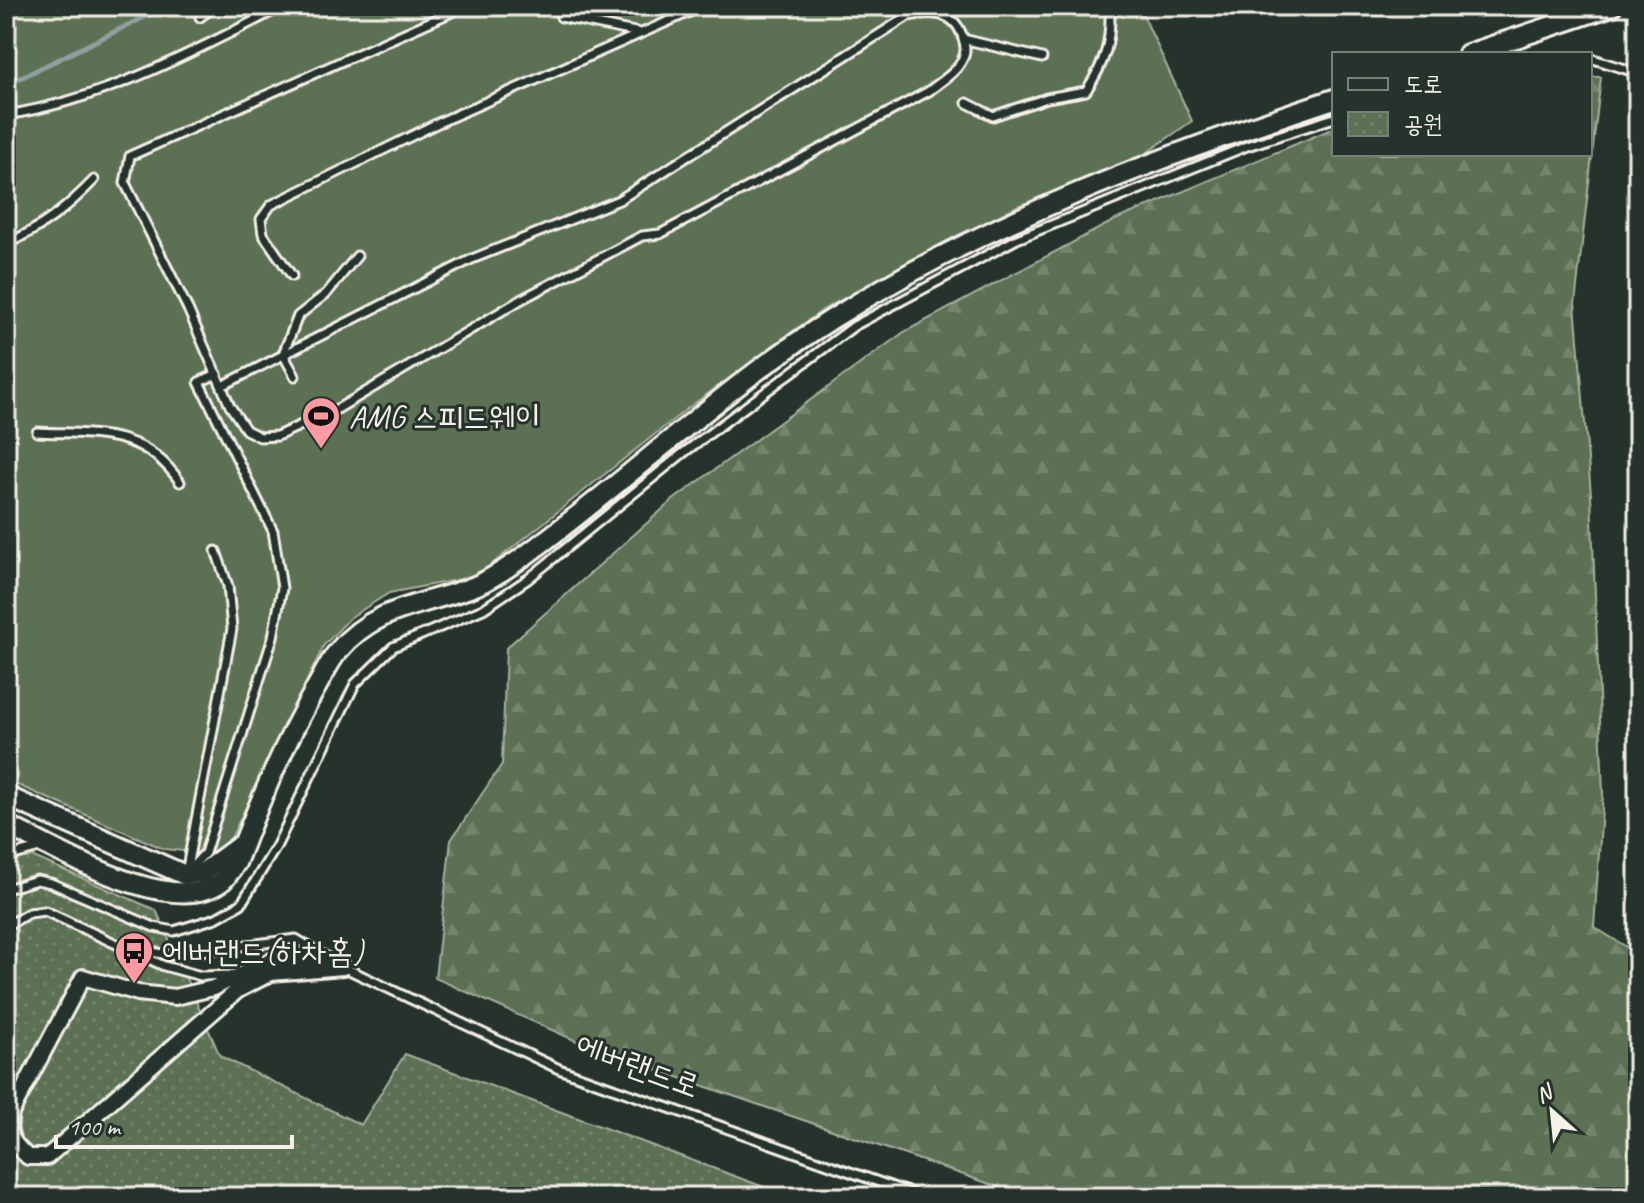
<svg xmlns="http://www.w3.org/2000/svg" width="1644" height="1203" viewBox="0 0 1644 1203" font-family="Caveat,'Poor Story',sans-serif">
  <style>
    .forest { fill: url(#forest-firs); stroke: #a8b09e; stroke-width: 2 }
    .park { fill: url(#park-dots); stroke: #a8b09e; stroke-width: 2 }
    .pitch { fill: #5c7053; stroke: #a8b09e; stroke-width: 2 }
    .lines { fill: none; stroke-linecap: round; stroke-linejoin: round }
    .stream { stroke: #8ea1a1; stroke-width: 5 }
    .service-casing { stroke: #f4f1e8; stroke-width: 13 }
    .minor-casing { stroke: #f4f1e8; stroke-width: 20 }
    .tertiary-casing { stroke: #f4f1e8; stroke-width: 24 }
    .service { stroke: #26332d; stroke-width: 7 }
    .minor { stroke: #26332d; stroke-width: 14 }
    .tertiary { stroke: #26332d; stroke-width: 18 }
    .labels { text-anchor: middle; stroke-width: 6; stroke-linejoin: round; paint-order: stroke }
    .poi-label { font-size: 32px; fill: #f4f1e8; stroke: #26332d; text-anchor: start }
    .street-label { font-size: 32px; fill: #f4f1e8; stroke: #26332d }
  </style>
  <defs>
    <pattern id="forest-firs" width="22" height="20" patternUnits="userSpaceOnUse" patternTransform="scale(2)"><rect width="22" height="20" fill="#5c7053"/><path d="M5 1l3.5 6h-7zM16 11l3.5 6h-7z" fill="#74856c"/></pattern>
    <pattern id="park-dots" width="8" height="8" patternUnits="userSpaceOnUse" patternTransform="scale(2)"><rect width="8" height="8" fill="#5c7053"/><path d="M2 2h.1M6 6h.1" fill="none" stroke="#74856c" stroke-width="1.8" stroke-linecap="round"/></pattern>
  </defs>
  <rect width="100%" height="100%" fill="#26332d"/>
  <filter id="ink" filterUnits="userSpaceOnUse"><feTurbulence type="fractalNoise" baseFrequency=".0125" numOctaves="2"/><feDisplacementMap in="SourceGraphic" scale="16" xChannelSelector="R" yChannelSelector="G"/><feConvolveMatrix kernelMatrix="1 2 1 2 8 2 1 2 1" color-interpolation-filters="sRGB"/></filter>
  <g filter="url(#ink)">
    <path class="forest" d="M 1590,77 L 1601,77 L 1575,304 L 1591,495 L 1603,794 L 1594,927 L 1638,954 L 1638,1197 L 1028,1197 L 590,1047 L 435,978 L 451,840 L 502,764 L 506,648 L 673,500 L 904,332 L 1115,220 L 1334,128 L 1334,154 L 1590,154 Z"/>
    <path class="park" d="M 6,845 L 156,910 L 220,1056 L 361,1125 L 405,1054 L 791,1197 L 6,1197 Z"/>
    <path class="pitch" d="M 20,6 L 1139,6 L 1192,121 L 1122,170 L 1017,206 L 824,309 L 688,408 L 477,576 L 389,593 L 351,617 L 324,645 L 223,855 L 164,849 L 6,780 L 6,12 Z"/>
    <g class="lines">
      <path class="stream" d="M 6,85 L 167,6"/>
      <g class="service-casing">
        <g id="service">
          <path d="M 200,17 L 215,6"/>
          <path d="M 561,17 L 640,33"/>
          <path d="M 963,39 L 1042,58"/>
          <path d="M 1590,58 L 1638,73"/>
          <path d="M 967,103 L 993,116 L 1047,98 L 1086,91 C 1106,61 1111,43 1110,6"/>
          <path d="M 6,115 C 107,99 193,52 283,6"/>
          <path d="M 6,244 C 42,228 67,208 94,180"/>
          <path d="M 292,276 L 263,234 L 261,219 L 271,205 L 438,123 L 703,6"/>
          <path d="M 295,376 L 283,354 L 298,316 L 327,293 L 357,256"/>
          <path d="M 222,386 L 472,259 L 619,200 L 908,16 C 930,12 953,10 962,35 C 965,44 967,52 962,60 C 956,73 940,82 929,91 L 660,234 L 642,236 L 522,299 L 339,408 L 277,436 L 260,437 L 246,430 L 230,406 L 188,309 L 125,183 L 130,156 L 465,6"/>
          <path d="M 37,432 C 96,435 143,428 180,482"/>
          <path d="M 6,857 L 43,847"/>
          <path d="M 189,870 L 205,853 L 273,637 L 282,588 L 273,531 L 199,382 L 217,374"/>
          <path d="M 186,873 L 232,629 L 228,586 L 216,551"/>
          <path d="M 6,889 L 37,880 L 51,883 L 154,927 L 174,931 L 216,918 L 241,904 L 276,847 L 355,684 L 393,647 L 483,609 L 528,579 L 682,454 L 854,326 L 1017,239 L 1247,146 L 1334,118"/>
          <path d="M 6,926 L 29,913 L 45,911 L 164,966 L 201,976 L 233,975"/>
          <path d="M 131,948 L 168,955 L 296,939 L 330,959"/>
          <path d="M 341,966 L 559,1069 L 921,1197"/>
        </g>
      </g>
      <g class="minor-casing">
        <path id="minor" d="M 305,958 L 343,967 L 271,973 L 238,990 L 47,1157 L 28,1157 C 12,1143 6,1135 11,1113 L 83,977 L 138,993 L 175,997 L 213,988 L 271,961 Z"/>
      </g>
      <g class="tertiary-casing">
        <g id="tertiary">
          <path d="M 1468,54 L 1612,6"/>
          <path d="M 6,796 L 185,875 L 204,872 L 239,846"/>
          <path d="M 6,825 C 56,848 170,919 221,882 C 227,878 232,868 236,863 C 259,802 285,741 317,686 C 324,674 330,660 339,650 C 375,606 427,605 475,586 C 491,579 509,567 523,557 C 628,481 721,389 832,319 C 986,221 1161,156 1334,99"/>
        </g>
      </g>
      <use href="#service" class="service"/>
      <use href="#minor" class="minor"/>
      <use href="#tertiary" class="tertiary"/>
    </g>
  </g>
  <defs>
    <g id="stadium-pin" transform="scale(2)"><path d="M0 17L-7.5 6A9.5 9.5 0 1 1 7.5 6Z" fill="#ff9aa2" stroke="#26332d"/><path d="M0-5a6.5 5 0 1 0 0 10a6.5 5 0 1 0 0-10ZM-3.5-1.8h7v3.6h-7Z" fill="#111"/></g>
    <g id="bus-pin" transform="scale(2)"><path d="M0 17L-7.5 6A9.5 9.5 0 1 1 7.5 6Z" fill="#ff9aa2" stroke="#26332d"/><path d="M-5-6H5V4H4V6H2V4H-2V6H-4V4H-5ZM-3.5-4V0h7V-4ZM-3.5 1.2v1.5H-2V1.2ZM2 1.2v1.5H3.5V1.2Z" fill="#111"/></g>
  </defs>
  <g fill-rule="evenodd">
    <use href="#stadium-pin" x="321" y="416"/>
    <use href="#bus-pin" x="134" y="951"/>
  </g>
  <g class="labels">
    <g class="poi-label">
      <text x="349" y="427">AMG 스피드웨이</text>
      <text x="162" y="962">에버랜드(하차홈)</text>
    </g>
    <g class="street-label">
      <text transform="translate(638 1065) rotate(20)" y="11">에버랜드로</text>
    </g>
  </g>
  <rect width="1644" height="1203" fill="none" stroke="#26332d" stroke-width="32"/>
  <rect x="16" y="16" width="1612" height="1171" fill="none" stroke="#f4f1e8" stroke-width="3" filter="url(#ink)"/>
  <rect x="1332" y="52" width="260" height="104" fill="#26332d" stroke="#787f78" stroke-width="2"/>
  <rect x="1348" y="78" width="40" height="12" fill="#26332d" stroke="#787f78" stroke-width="2"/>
  <text x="1404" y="92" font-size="24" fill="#f4f1e8">도로</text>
  <rect x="1348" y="112" width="40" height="24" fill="url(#park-dots)" stroke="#787f78" stroke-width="2"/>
  <text x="1404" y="132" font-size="24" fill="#f4f1e8">공원</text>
  <g transform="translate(1552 1111) rotate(333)" stroke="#26332d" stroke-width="6" paint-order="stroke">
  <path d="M0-6L14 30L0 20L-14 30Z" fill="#f4f1e8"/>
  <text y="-12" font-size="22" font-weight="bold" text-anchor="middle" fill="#f4f1e8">N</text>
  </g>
  <path d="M56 1135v12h236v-12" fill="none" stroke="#f4f1e8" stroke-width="4"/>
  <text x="68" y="1135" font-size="24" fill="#f4f1e8" stroke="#26332d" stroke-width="6" paint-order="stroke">100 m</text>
</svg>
